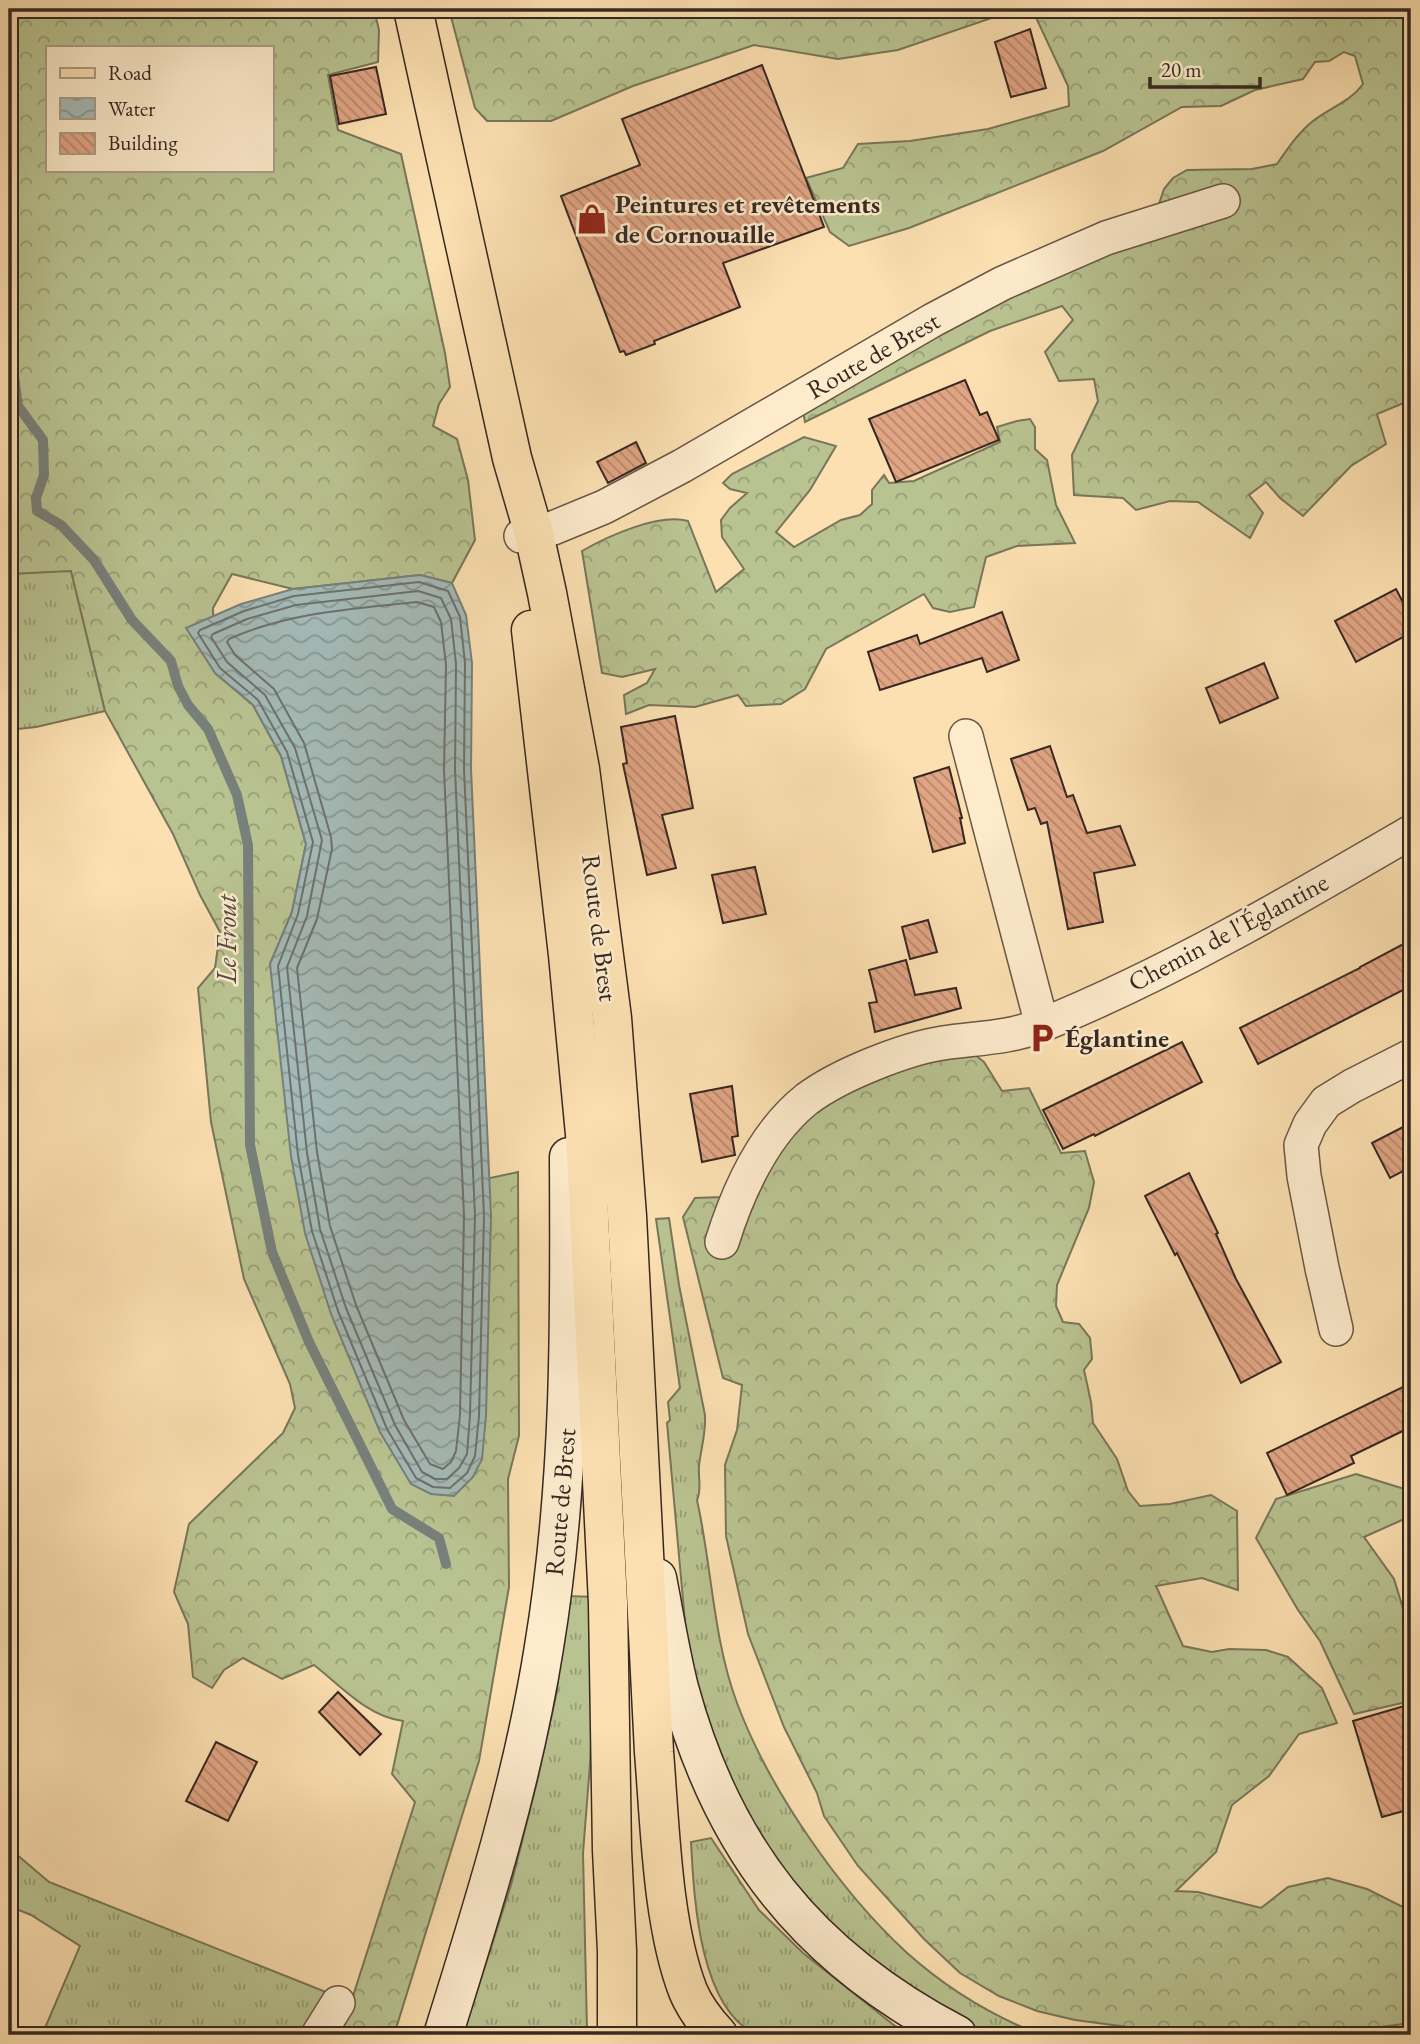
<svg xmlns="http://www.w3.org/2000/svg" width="1420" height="2044" viewBox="0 0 1420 2044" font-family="'EB Garamond',serif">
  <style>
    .grass { fill: url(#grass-tufts); stroke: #78765a; stroke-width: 2 }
    .forest { fill: url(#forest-crowns); stroke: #78765a; stroke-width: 2; fill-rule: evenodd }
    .water { fill: url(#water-waves); stroke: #78807b; stroke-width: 2 }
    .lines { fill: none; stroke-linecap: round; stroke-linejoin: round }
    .shore { stroke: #6d716c; stroke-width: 2 }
    .stream { stroke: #78807b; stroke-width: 10 }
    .building { fill: url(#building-back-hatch); stroke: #362822; stroke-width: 2 }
    .street-casing { stroke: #685646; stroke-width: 36 }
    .secondary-casing { stroke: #362822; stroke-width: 41 }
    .primary-casing { stroke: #362822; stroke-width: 41 }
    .street { stroke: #fdebcc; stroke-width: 33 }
    .secondary { stroke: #fdebcc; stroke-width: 38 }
    .primary { stroke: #fce0b1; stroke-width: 38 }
    .labels { text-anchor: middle; stroke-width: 5; stroke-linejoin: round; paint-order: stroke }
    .poi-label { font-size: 26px; font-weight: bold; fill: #362822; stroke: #fdebcc; text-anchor: start }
    .street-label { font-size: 26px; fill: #362822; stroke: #fdebcc }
    .water-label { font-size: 28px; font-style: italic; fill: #524c47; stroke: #fdebcc }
  </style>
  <defs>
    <pattern id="grass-tufts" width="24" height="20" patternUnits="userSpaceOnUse" patternTransform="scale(1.75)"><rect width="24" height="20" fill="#b9c391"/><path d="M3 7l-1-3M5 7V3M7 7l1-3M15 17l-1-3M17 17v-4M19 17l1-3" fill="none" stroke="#979e76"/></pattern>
    <pattern id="forest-crowns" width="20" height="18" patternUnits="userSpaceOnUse" patternTransform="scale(1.75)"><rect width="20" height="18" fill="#b9c391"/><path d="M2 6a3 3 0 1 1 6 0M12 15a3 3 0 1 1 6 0" fill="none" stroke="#979e76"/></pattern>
    <pattern id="water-waves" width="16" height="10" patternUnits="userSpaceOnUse" patternTransform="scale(1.75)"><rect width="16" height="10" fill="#a4bab7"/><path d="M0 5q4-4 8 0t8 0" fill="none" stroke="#869794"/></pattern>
    <pattern id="building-back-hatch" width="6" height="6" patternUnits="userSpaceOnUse" patternTransform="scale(1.75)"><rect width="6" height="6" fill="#e1a584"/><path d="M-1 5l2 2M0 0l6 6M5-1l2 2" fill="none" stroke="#b7866c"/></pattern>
  </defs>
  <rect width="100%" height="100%" fill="#fce0b1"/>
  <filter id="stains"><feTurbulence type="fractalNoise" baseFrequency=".00286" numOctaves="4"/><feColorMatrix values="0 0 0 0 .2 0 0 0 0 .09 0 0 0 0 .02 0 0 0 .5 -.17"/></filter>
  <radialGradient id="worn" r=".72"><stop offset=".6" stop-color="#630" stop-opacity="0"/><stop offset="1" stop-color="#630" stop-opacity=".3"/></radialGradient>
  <g class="grass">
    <path d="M 71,570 L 105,711 L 36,727 L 9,730 L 9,574 Z"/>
    <path d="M 669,1218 L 679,1285 L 705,1415 C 706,1434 701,1448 699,1466 C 698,1478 702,1490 697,1500 C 712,1567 713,1639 737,1703 C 769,1789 839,1890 906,1952 C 945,1987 992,2016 1041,2035 L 981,2035 L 946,2019 L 806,1911 L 715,1760 L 687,1644 L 667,1423 L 670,1420 L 668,1402 L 680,1388 L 656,1219 Z"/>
    <path d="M 566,1596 L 597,1597 L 590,1764 L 583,1853 L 587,2029 L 585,2035 L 463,2035 L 511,1885 L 537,1782 L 557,1691 Z"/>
    <path d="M 711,1838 L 759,1910 L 803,1953 L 895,2026 L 913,2035 L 757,2035 C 699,2009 694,1898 691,1842 Z"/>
    <path d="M 9,1848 L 49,1882 L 331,1994 L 309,2035 L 42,2035 L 80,1946 L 31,1915 L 9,1906 Z"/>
  </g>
  <g class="forest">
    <path d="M 9,9 L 374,9 L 379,30 L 378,62 L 328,75 L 338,130 L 401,154 L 445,353 L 450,387 L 439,404 L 433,426 L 457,439 L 468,480 L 475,540 L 452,583 L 420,575 L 293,589 L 232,574 L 213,608 L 215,673 L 253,705 L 281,756 L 306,844 L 292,912 L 270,964 L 481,1180 L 518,1172 L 519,1436 L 508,1479 L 509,1587 L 479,1761 L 394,2035 L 336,2035 L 346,2018 L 415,1802 L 392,1774 L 403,1721 C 368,1717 341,1686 314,1665 L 282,1679 L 243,1658 L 224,1670 L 212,1688 L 193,1677 L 188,1624 L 174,1592 L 189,1524 L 283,1433 L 295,1408 L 290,1384 L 244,1279 L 211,1122 L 198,988 L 215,968 L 220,932 L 200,895 L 173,834 L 105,711 L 71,571 L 9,574 ZM 47,47 L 271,47 L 271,170 L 47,170 Z"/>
    <path d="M 449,9 L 1018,9 L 898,50 L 838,59 L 754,45 L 633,86 L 551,121 L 487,121 L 475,108 Z"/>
    <path d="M 1032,9 L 1411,9 L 1411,297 L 1409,299 L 1406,312 L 1411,317 L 1411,400 L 1377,414 L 1386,444 L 1351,466 L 1303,516 L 1280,498 L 1266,482 L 1249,495 L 1263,513 L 1250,538 L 1198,502 L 1170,501 L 1136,510 L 1123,498 L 1074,495 L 1072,455 L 1098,401 L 1094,379 L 1059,381 L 1045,352 L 1073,320 L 1062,306 L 990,331 L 805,422 L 801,400 L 1151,228 L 1164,189 L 1173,178 L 1187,170 L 1252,169 L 1277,164 C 1288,148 1298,133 1313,121 C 1331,107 1350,102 1363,84 L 1355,56 L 1344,52 L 1329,61 L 1315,62 L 1303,79 L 1255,90 L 1221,106 L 1182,107 L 1103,151 L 909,228 L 849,246 L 830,232 L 806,178 L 843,168 L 858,144 L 910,141 L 988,129 L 1069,106 L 1068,86 Z"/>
    <path d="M 1030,419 L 1035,427 L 1035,449 L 1047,460 L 1056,505 L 1075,543 L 1017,546 L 986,557 L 974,607 L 950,612 L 933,608 L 924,594 L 826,649 L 805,689 L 781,704 L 746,706 L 738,695 L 695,707 L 649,705 L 626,714 L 624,695 L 647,683 L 655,669 L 622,677 L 602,673 L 582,551 C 608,536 659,513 688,521 L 716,592 L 744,569 L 722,537 L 721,520 L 730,508 L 747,493 L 730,489 L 723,483 L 732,474 L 804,437 L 836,446 L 810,490 L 776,532 L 794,547 L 841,520 L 860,515 L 872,504 L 872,490 L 884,475 L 889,483 L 914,481 L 1000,442 L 997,427 L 1017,421 Z"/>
    <path d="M 966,1048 L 984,1062 L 1002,1091 L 1029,1088 L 1061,1153 L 1085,1151 L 1094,1182 L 1089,1208 L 1057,1285 L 1056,1306 L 1063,1322 L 1079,1324 L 1090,1338 L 1092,1359 L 1084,1370 L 1091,1402 L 1093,1423 L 1117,1459 L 1128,1491 L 1140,1506 L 1170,1504 L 1211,1495 L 1237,1511 L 1238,1590 L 1202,1578 L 1156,1586 L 1183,1646 L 1212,1652 L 1229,1649 L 1266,1650 L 1288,1657 L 1322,1688 L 1337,1723 L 1299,1734 L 1269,1776 L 1232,1805 L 1216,1852 L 1176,1891 L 1198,1892 L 1261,1908 L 1288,1887 L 1328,1878 L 1367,1889 L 1411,1911 L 1411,2023 L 1320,2035 L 1188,2035 L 1075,2020 L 1037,2011 L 999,1996 L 960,1973 L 924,1939 L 858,1866 L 824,1816 L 817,1793 L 784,1727 L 748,1634 L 726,1536 L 725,1465 L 737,1430 L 742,1385 L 723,1378 L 683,1217 L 695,1198 L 722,1197 L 815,1101 Z"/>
    <path d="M 1356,1474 L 1411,1491 L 1411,1516 L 1364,1537 L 1394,1579 L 1405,1615 L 1411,1612 L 1411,1701 L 1354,1714 L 1320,1641 L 1298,1610 L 1256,1538 L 1276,1499 Z"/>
  </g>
  <path class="water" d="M 420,575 L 452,583 L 466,615 L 472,663 L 471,769 L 491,1216 L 486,1416 L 482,1459 L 473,1477 L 454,1496 L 431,1494 L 411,1484 L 380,1432 L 331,1314 L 305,1233 L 291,1156 L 270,964 L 292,912 L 306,844 L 281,756 L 253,705 L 215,673 L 186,628 L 241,604 L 293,589 Z"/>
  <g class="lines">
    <g class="shore">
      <path d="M 419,582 L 448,591 L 460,617 L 465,663 L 464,769 L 484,1216 L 479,1416 L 475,1456 L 467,1473 L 450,1488 L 433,1487 L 416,1478 L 387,1429 L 338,1311 L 312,1231 L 298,1155 L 278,966 L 298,914 L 313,842 L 287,752 L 258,700 L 220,668 L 198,633 L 200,630 L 244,611 L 294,596 Z"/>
      <path d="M 418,591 L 441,598 L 451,619 L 456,664 L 455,770 L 475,1216 L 470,1415 L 467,1454 L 459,1468 L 447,1479 L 435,1479 L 422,1472 L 395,1425 L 346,1308 L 320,1229 L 307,1153 L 287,967 L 307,916 L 322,840 L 295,748 L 265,695 L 227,662 L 211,637 L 213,634 L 247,619 L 296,605 Z"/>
      <path d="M 417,602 L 434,607 L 441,622 L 446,665 L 444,770 L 464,1216 L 460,1415 L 456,1451 L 451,1462 L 443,1469 L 430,1464 L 404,1420 L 356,1305 L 330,1226 L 317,1152 L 297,968 L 317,919 L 332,849 L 331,837 L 304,743 L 274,689 L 235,655 L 227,642 L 229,639 C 289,612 352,609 417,602 Z"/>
    </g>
    <path class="stream" d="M 9,338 L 18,406 L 43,440 L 44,475 L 36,498 L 37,511 L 61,525 L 94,560 L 132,620 L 171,661 L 178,686 L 188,705 L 208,729 L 237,795 L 248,845 L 250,1145 L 272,1252 L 309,1342 L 392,1509 L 439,1538 L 446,1564"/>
  </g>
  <g class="building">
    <path d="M 1030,29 L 1046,88 L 1011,97 L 995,42 Z"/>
    <path d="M 762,65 L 824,227 L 723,263 L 740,307 L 654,341 L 655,344 L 626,355 L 624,351 L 620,352 L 561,196 L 640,165 L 622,119 Z"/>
    <path d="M 376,67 L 386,114 L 339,124 L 330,76 Z"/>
    <path d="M 965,380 L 980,415 L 987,412 L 999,440 L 896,482 L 869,419 Z"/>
    <path d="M 636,442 L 646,463 L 608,483 L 597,462 Z"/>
    <path d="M 1396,589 L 1411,618 L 1411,633 L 1356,662 L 1335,621 Z"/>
    <path d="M 1002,612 L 1019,660 L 987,672 L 982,658 L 880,690 L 868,652 L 917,635 L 920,644 Z"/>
    <path d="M 1264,663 L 1278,698 L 1220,723 L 1206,688 Z"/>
    <path d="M 675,716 L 693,808 L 662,815 L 676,868 L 647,875 L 623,764 L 627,763 L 621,727 Z"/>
    <path d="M 1050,746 L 1067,797 L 1073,795 L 1087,833 L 1120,826 L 1135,865 L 1094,873 L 1103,922 L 1068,929 L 1047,822 L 1041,824 L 1035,808 L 1028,810 L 1011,759 Z"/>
    <path d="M 949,767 L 962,818 L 960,818 L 965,843 L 933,852 L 914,778 Z"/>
    <path d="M 755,867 L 766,914 L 723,923 L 712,875 Z"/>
    <path d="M 928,920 L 937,952 L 910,959 L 902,927 Z"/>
    <path d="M 1411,940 L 1411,986 L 1258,1064 L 1240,1028 L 1360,968 L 1360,967 Z"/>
    <path d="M 906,960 L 915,995 L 956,988 L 961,1008 L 875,1032 L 869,1003 L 877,1002 L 869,970 Z"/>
    <path d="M 1182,1042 L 1202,1082 L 1095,1136 L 1094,1134 L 1063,1149 L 1043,1110 Z"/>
    <path d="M 732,1086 L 738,1136 L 732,1137 L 735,1155 L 702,1162 L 690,1094 Z"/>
    <path d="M 1411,1123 L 1411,1167 L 1390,1178 L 1372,1143 Z"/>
    <path d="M 1189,1173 L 1218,1233 L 1216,1234 L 1236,1279 L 1281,1362 L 1241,1383 L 1177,1253 L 1175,1255 L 1145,1196 Z"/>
    <path d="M 1411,1383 L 1411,1427 L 1351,1456 L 1354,1463 L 1287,1495 L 1267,1453 Z"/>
    <path d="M 338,1692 L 381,1734 L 360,1755 L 319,1712 Z"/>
    <path d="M 1411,1704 L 1411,1809 L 1382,1817 L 1353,1721 Z"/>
    <path d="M 216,1742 L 257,1762 L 228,1821 L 186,1801 Z"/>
  </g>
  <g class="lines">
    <g class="street-casing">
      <g id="street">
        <path d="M 521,536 L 553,528 L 604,507 L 682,466 L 933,320 L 1003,283 L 1106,238 L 1223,201"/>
        <path d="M 966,736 L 1042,1025"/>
        <path d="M 722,1242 C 738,1191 764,1133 807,1099 C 839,1075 904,1049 943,1043 C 977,1038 1010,1038 1042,1025 C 1170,973 1291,902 1411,832"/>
        <path d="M 1336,1329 L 1322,1268 L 1304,1176 L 1301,1145 L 1310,1124 L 1326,1102 L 1352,1086 L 1411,1056"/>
        <path d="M 318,2035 L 338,2003"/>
      </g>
    </g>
    <g class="secondary-casing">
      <g id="secondary">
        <path d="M 657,1578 C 664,1614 670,1652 679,1688 C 723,1850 808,1957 957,2035"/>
        <path d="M 443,2035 C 483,1907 523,1780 544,1647 C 571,1484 570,1322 569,1157"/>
      </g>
    </g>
    <g class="primary-casing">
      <g id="primary">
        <path d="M 413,9 L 512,458 L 534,534 L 547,593 L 580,769 L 612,1018 L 627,1216 L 654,1752 C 660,1825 662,1924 688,1991 C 695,2008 706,2022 718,2035"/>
        <path d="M 531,630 L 568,955 L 585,1134 L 608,1603 L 612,1850 L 617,1951 L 617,2035"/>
      </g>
    </g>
    <use href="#street" class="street"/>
    <use href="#secondary" class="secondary"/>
    <use href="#primary" class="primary"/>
  </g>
  <defs>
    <g id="shop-bare" transform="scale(2.415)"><path d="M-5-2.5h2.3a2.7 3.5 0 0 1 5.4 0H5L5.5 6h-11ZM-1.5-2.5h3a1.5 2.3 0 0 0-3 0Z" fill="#8f2418" stroke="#fdebcc" stroke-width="2.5" paint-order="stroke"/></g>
    <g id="parking-bare" transform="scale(2.415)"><path d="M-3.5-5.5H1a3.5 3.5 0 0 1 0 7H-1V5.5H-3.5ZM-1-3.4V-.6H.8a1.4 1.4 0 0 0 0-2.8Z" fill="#8f2418" stroke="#fdebcc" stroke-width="2.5" paint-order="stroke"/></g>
  </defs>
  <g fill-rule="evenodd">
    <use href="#shop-bare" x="592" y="219"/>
    <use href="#parking-bare" x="1042" y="1038"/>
  </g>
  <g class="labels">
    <g class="poi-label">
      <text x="615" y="213">Peintures et revêtements<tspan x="615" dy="30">de Cornouaille</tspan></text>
      <text x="1065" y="1047">Églantine</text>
    </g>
    <g class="street-label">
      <text transform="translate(873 355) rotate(-30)" y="9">Route de Brest</text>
      <text transform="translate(600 928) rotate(83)" y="9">Route de Brest</text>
      <text transform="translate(1228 932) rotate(-28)" y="9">Chemin de l'Églantine</text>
      <text transform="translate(560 1502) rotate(-85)" y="9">Route de Brest</text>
    </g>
    <g class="water-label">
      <text transform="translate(226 939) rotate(-90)" y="10">Le Frout</text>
    </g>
  </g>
  <rect width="1420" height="2044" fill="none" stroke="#fce0b1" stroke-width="35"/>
  <rect x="10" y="10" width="1399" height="2023" fill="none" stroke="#362822" stroke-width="3.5"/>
  <rect x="18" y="18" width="1385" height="2009" fill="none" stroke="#362822" stroke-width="2"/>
  <rect x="46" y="46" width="228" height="126" fill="#fdebcc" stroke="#ad9d88" stroke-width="2"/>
  <rect x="60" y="68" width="35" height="10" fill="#fce0b1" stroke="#ad9d88" stroke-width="2"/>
  <text x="108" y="80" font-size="21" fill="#362822">Road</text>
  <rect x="60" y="98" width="35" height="21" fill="url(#water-waves)" stroke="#ad9d88" stroke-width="2"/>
  <text x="108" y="116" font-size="21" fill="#362822">Water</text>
  <rect x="60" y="133" width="35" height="21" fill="url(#building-back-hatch)" stroke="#ad9d88" stroke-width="2"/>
  <text x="108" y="150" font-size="21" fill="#362822">Building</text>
  <path d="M1150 77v10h110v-10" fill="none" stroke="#362822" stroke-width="3.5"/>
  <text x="1161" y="77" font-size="21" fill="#362822" stroke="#fdebcc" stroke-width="5" paint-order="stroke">20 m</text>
  <rect width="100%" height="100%" filter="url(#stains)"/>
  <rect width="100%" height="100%" fill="url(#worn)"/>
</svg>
